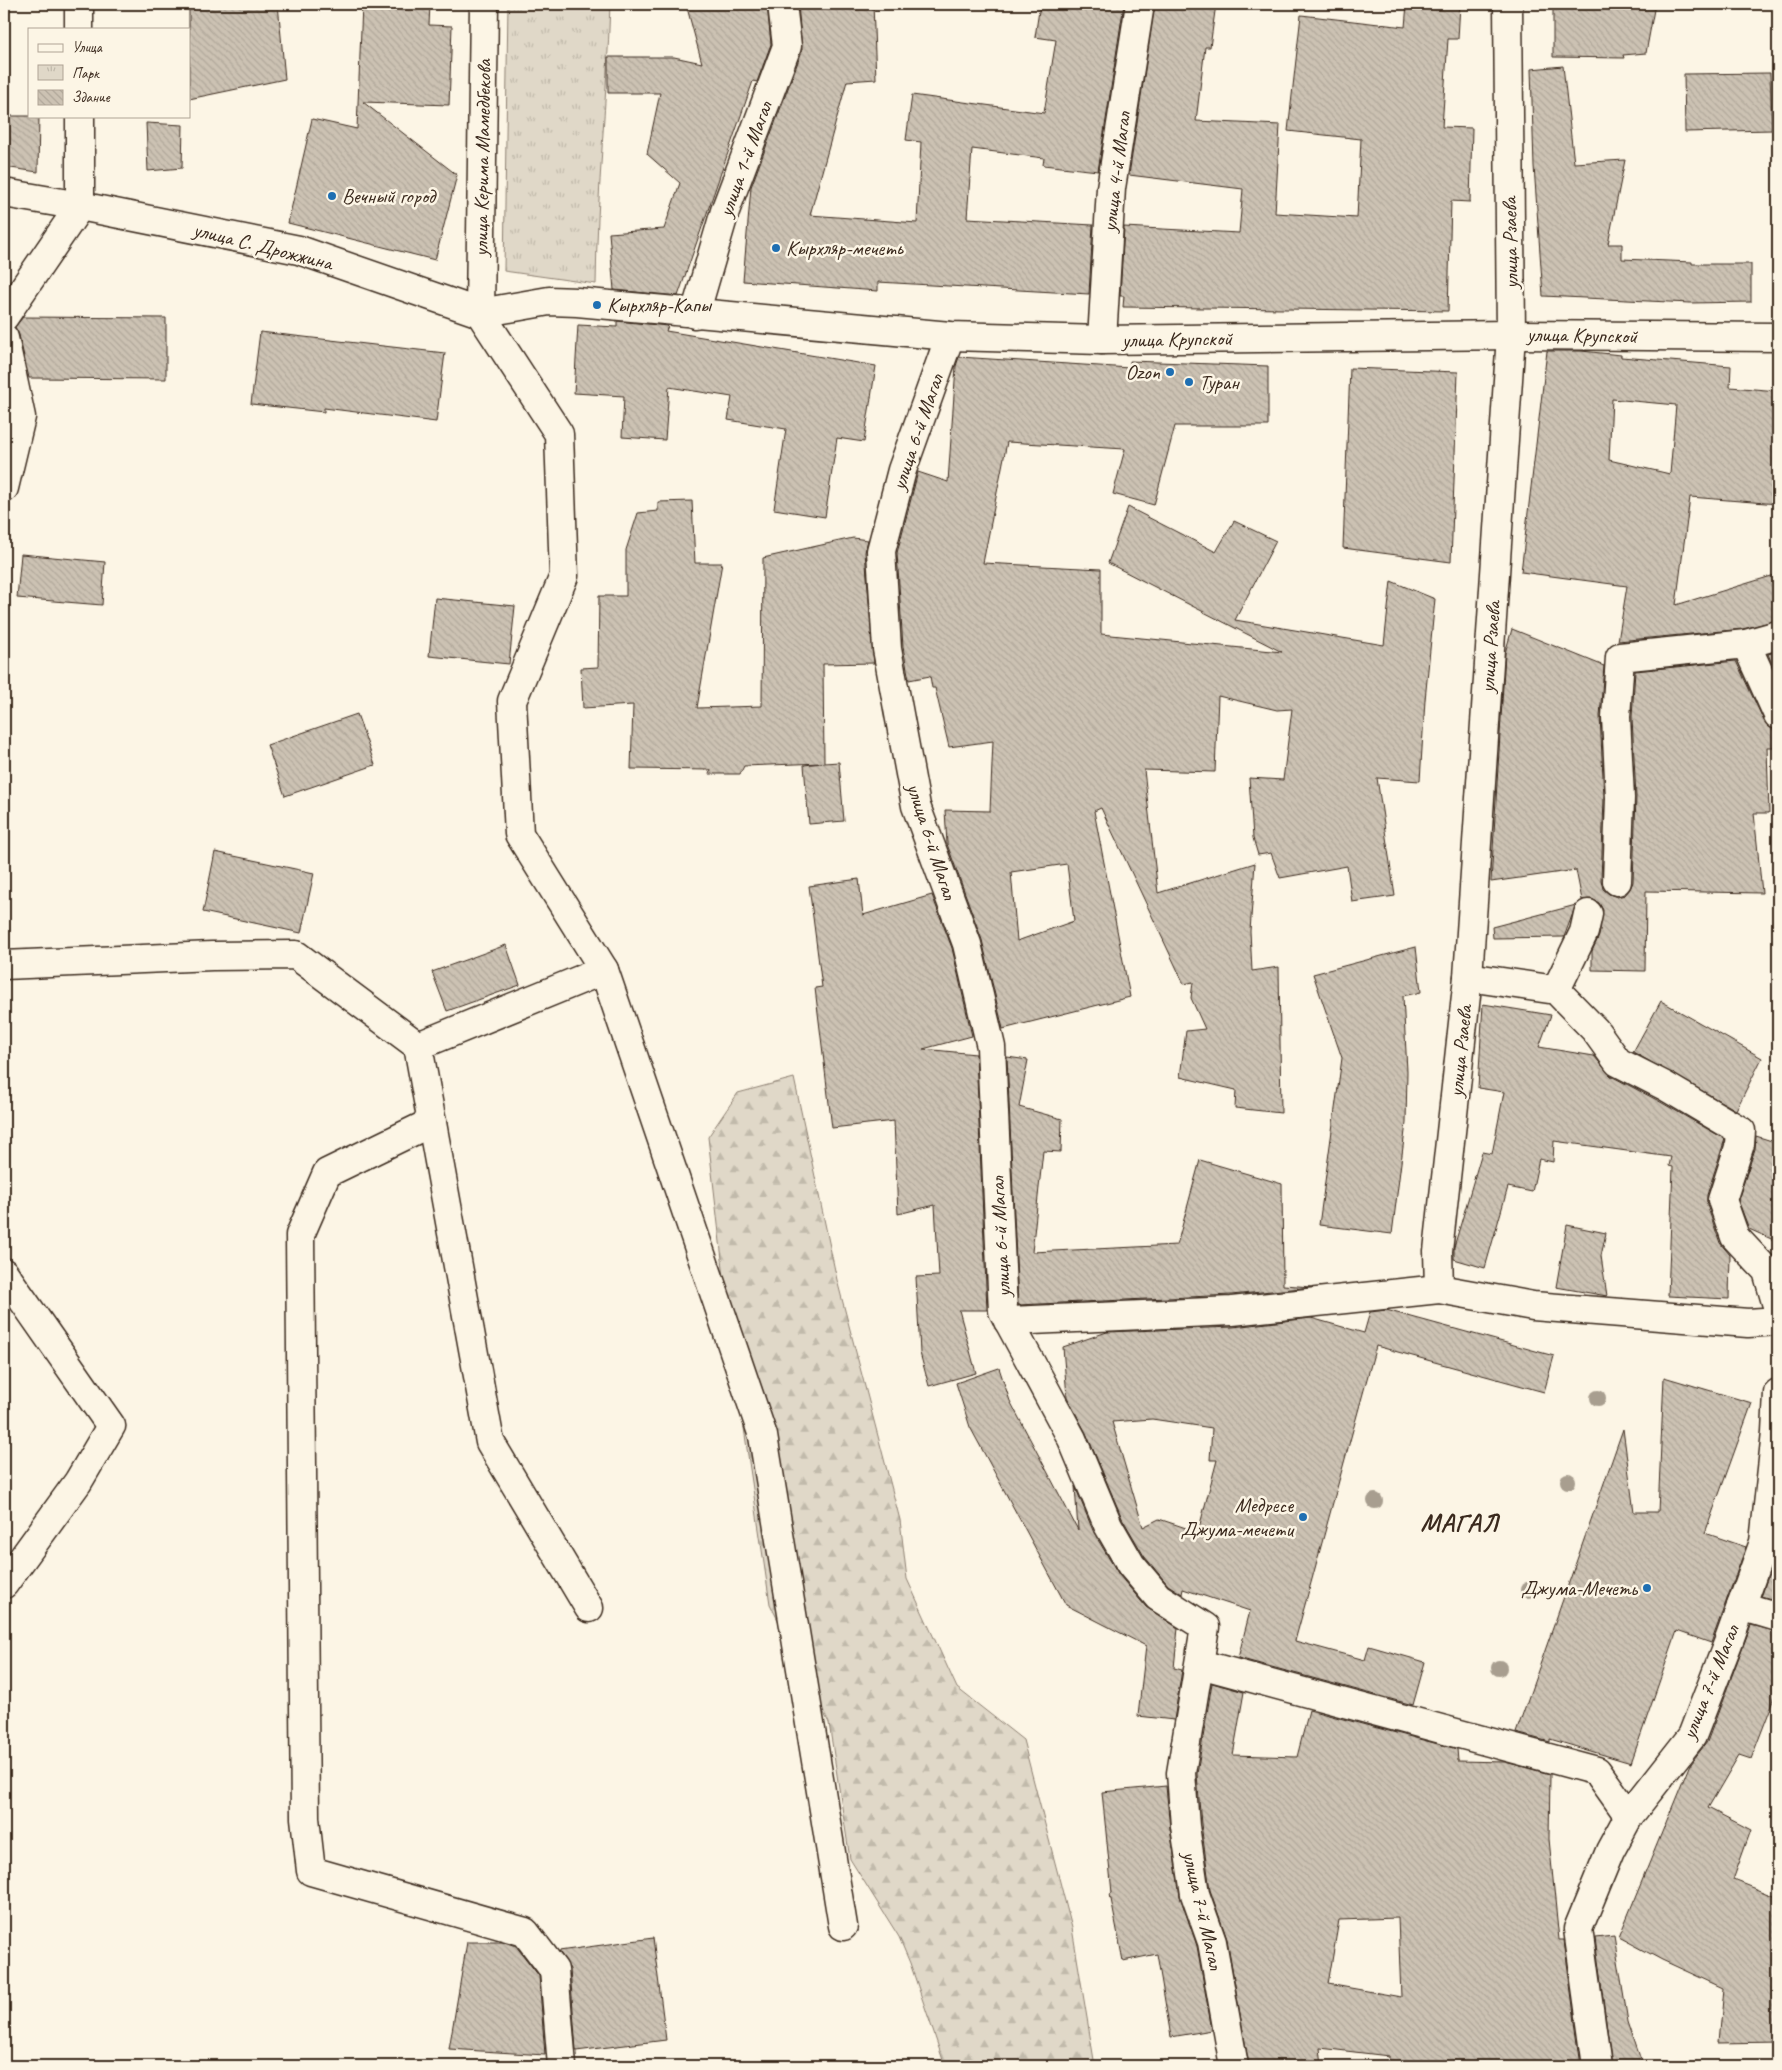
<svg xmlns="http://www.w3.org/2000/svg" width="1782" height="2070" viewBox="0 0 1782 2070" font-family="Caveat,sans-serif">
  <style>
    .forest { fill: url(#forest-firs); stroke: #8e8173 }
    .park { fill: url(#park-tufts); stroke: #8e8173 }
    .building { fill: url(#building-back-hatch); stroke: #3b2a1e; fill-rule: evenodd }
    .lines { fill: none; stroke-linecap: round; stroke-linejoin: round }
    .minor-casing { stroke: #3b2a1e; stroke-width: 31 }
    .minor { stroke: #fcf5e5; stroke-width: 28 }
    .tree { fill: #a89e8f }
    .poi-dot { fill: #1f6fb2; stroke: #fcf5e5; stroke-width: 2 }
    .labels { text-anchor: middle; stroke-width: 5; stroke-linejoin: round; paint-order: stroke }
    .street-label { font-size: 21px; fill: #3b2a1e; stroke: #fcf5e5 }
    .poi-label { font-size: 21px; fill: #3b2a1e; stroke: #fcf5e5; text-anchor: start }
    .district-label { font-size: 26px; font-weight: bold; letter-spacing: 1px; fill: #3b2a1e; stroke: #fcf5e5 }
  </style>
  <defs>
    <pattern id="forest-firs" width="22" height="20" patternUnits="userSpaceOnUse" patternTransform="scale(1.25)"><rect width="22" height="20" fill="#e0d8c8"/><path d="M5 1l3.5 6h-7zM16 11l3.5 6h-7z" fill="#c1baab"/></pattern>
    <pattern id="park-tufts" width="24" height="20" patternUnits="userSpaceOnUse" patternTransform="scale(1.25)"><rect width="24" height="20" fill="#e0d8c8"/><path d="M3 7l-1-3M5 7V3M7 7l1-3M15 17l-1-3M17 17v-4M19 17l1-3" fill="none" stroke="#c1baab"/></pattern>
    <pattern id="building-back-hatch" width="6" height="6" patternUnits="userSpaceOnUse" patternTransform="scale(1.25)"><rect width="6" height="6" fill="#ccc2b3"/><path d="M-1 5l2 2M0 0l6 6M5-1l2 2" fill="none" stroke="#b0a79a"/></pattern>
  </defs>
  <rect width="100%" height="100%" fill="#fcf5e5"/>
  <filter id="ink" filterUnits="userSpaceOnUse"><feTurbulence type="fractalNoise" baseFrequency=".02" numOctaves="2"/><feDisplacementMap in="SourceGraphic" scale="10" xChannelSelector="R" yChannelSelector="G"/><feConvolveMatrix kernelMatrix="1 2 1 2 8 2 1 2 1" color-interpolation-filters="sRGB"/></filter>
  <g filter="url(#ink)">
    <path class="forest" d="M 794,1078 L 837,1280 L 900,1520 L 907,1579 L 957,1688 L 1023,1740 L 1072,1928 L 1095,2066 L 945,2066 L 910,1963 L 899,1937 L 850,1859 L 829,1723 L 770,1604 L 732,1347 L 708,1137 L 738,1093 Z"/>
    <path class="park" d="M 508,4 L 610,4 C 607,98 597,191 596,284 L 504,271 Z"/>
    <g class="building">
      <path d="M 189,4 L 278,4 L 285,79 L 189,99 Z"/>
      <path d="M 362,4 L 430,4 L 429,25 L 452,26 L 449,105 L 363,102 L 457,175 L 435,260 L 288,223 L 312,119 L 357,129 Z"/>
      <path d="M 686,4 L 767,4 L 771,44 L 757,82 L 753,81 L 678,296 L 614,290 L 609,233 L 664,229 L 680,183 L 647,154 L 660,93 L 608,93 L 608,57 L 674,57 L 702,63 Z"/>
      <path d="M 798,4 L 873,4 L 876,79 L 847,81 L 810,215 L 917,223 L 921,142 L 906,140 L 912,95 L 1044,113 L 1056,40 L 1035,37 L 1040,4 L 1124,4 L 1098,171 L 1043,165 L 1044,158 L 972,149 L 967,218 L 1093,225 L 1089,294 L 878,282 L 878,291 L 743,281 L 751,187 L 802,51 Z"/>
      <path d="M 1155,4 L 1216,4 L 1210,47 L 1205,47 L 1196,121 L 1280,125 L 1275,213 L 1357,218 L 1361,139 L 1288,131 L 1301,15 L 1405,27 L 1407,4 L 1460,4 L 1458,39 L 1448,39 L 1442,127 L 1472,128 L 1470,202 L 1451,201 L 1448,311 L 1123,307 L 1124,296 L 1120,296 L 1124,227 L 1239,233 L 1243,189 L 1129,175 Z"/>
      <path d="M 1553,4 L 1655,4 L 1646,53 L 1623,55 L 1624,58 L 1553,57 Z"/>
      <path d="M 1563,66 L 1574,163 L 1625,160 L 1608,244 L 1622,244 L 1622,259 L 1692,262 L 1692,264 L 1751,264 L 1751,302 L 1690,303 L 1543,296 L 1534,166 L 1531,69 Z"/>
      <path d="M 1770,73 L 1772,130 L 1685,132 L 1684,74 Z"/>
      <path d="M 4,116 L 39,116 L 38,172 L 4,167 Z"/>
      <path d="M 146,123 L 183,125 L 182,168 L 148,171 Z"/>
      <path d="M 23,317 L 166,318 L 166,379 L 29,378 L 19,335 L 15,327 Z"/>
      <path d="M 617,321 L 668,326 L 666,331 L 876,366 L 864,442 L 837,438 L 825,517 L 774,509 L 786,429 L 728,420 L 732,397 L 669,387 L 665,440 L 622,437 L 624,396 L 574,393 L 578,325 L 617,327 Z"/>
      <path d="M 260,332 L 445,353 L 436,422 L 324,408 L 324,412 L 251,404 Z"/>
      <path d="M 1547,351 L 1581,351 L 1621,355 L 1621,357 L 1731,366 L 1730,387 L 1778,391 L 1778,504 L 1690,497 L 1676,605 L 1778,574 L 1778,620 L 1743,629 L 1618,641 L 1627,586 L 1521,572 ZM 1612,399 L 1676,405 L 1670,474 L 1609,460 Z"/>
      <path d="M 959,357 L 1130,368 L 1130,361 L 1268,366 L 1268,426 L 1175,426 L 1154,505 L 1113,494 L 1125,449 L 1007,442 L 983,563 L 1101,569 L 1101,634 L 1282,652 L 1108,563 L 1128,507 L 1216,552 L 1234,521 L 1276,541 L 1235,620 L 1384,645 L 1391,581 L 1435,599 L 1425,700 L 1420,781 L 1377,778 L 1395,896 L 1352,902 L 1347,866 L 1280,878 L 1271,853 L 1258,855 L 1253,838 L 1249,778 L 1283,780 L 1292,709 L 1277,710 L 1218,696 L 1215,772 L 1144,770 L 1158,893 L 1255,863 L 1250,931 L 1252,971 L 1279,967 L 1281,1113 L 1235,1108 L 1236,1090 L 1180,1077 L 1186,1031 L 1205,1029 L 1191,998 L 1193,982 L 1184,984 L 1101,808 L 1094,811 L 1130,997 L 1003,1029 L 982,940 L 947,844 L 945,810 L 990,811 L 993,741 L 949,747 L 935,688 L 932,688 L 930,676 L 909,680 L 903,647 L 897,553 L 918,472 L 948,482 L 956,366 ZM 1067,864 L 1074,921 L 1017,941 L 1011,872 Z"/>
      <path d="M 1350,368 L 1458,372 L 1451,562 L 1343,548 Z"/>
      <path d="M 692,501 L 695,563 L 722,563 L 697,708 L 762,706 L 763,558 L 853,538 L 868,540 L 865,552 L 874,663 L 823,664 L 824,763 L 839,762 L 844,821 L 809,824 L 804,765 L 822,763 L 744,766 L 740,774 L 709,774 L 711,770 L 631,769 L 633,705 L 583,708 L 581,668 L 598,667 L 599,596 L 626,596 L 626,550 L 638,513 L 658,511 L 658,502 Z"/>
      <path d="M 21,554 L 105,562 L 102,605 L 17,598 Z"/>
      <path d="M 435,598 L 515,606 L 509,664 L 429,656 Z"/>
      <path d="M 1512,629 L 1604,666 L 1600,716 L 1604,798 L 1601,880 L 1603,889 L 1609,894 L 1617,897 L 1625,895 L 1630,889 L 1633,882 L 1636,797 L 1632,717 L 1635,671 L 1736,661 L 1764,721 L 1769,727 L 1776,730 L 1778,747 L 1767,747 L 1769,813 L 1754,813 L 1762,893 L 1646,891 L 1645,971 L 1592,970 L 1592,951 L 1599,936 L 1603,910 L 1599,903 L 1592,899 L 1582,900 L 1576,870 L 1491,882 L 1505,653 Z"/>
      <path d="M 1778,651 L 1778,678 L 1768,654 Z"/>
      <path d="M 357,714 L 375,765 L 285,796 L 267,745 Z"/>
      <path d="M 215,852 L 314,873 L 301,933 L 203,912 Z"/>
      <path d="M 859,879 L 863,915 L 932,895 L 952,948 L 972,1036 L 923,1049 L 976,1054 L 987,1310 L 959,1310 L 976,1373 L 929,1386 L 920,1353 L 916,1277 L 939,1276 L 935,1205 L 898,1214 L 894,1121 L 832,1128 L 815,988 L 822,987 L 809,886 Z"/>
      <path d="M 1576,905 L 1564,937 L 1493,938 L 1492,927 Z"/>
      <path d="M 506,945 L 520,985 L 447,1011 L 432,972 Z"/>
      <path d="M 1416,947 L 1421,992 L 1403,996 L 1407,1071 L 1406,1123 L 1392,1234 L 1319,1225 L 1342,1058 L 1313,974 Z"/>
      <path d="M 1661,1001 L 1762,1058 L 1736,1110 L 1633,1052 Z"/>
      <path d="M 1483,1004 L 1551,1015 L 1539,1047 L 1594,1056 L 1611,1076 L 1657,1100 L 1725,1139 L 1707,1195 L 1707,1205 L 1720,1243 L 1730,1255 L 1729,1299 L 1668,1296 L 1673,1167 L 1669,1166 L 1671,1157 L 1554,1141 L 1553,1162 L 1539,1159 L 1532,1192 L 1508,1187 L 1485,1268 L 1454,1259 L 1454,1247 L 1482,1152 L 1492,1154 L 1504,1092 L 1478,1088 Z"/>
      <path d="M 1007,1057 L 1028,1060 L 1019,1107 L 1062,1119 L 1061,1152 L 1043,1151 L 1032,1252 L 1177,1245 L 1200,1160 L 1282,1184 L 1283,1285 L 1312,1287 L 1231,1295 L 1018,1305 Z"/>
      <path d="M 1756,1136 L 1778,1143 L 1778,1242 L 1749,1229 L 1738,1200 L 1755,1149 Z"/>
      <path d="M 1567,1225 L 1606,1233 L 1601,1256 L 1607,1296 L 1556,1287 Z"/>
      <path d="M 1386,1310 L 1554,1356 L 1544,1392 L 1376,1346 L 1295,1641 L 1365,1660 L 1369,1646 L 1425,1662 L 1413,1705 L 1238,1658 L 1250,1611 L 1183,1589 L 1182,1594 L 1168,1585 L 1144,1556 L 1122,1518 L 1086,1433 L 1067,1397 L 1063,1347 L 1107,1332 L 1233,1327 L 1311,1318 L 1364,1333 L 1370,1312 ZM 1152,1419 L 1212,1428 L 1210,1460 L 1217,1460 L 1198,1532 L 1159,1519 L 1143,1527 L 1112,1422 Z"/>
      <path d="M 999,1368 L 1010,1401 L 1078,1530 L 1075,1486 L 1094,1533 L 1119,1575 L 1146,1607 L 1178,1628 L 1174,1668 L 1182,1670 L 1174,1720 L 1138,1716 L 1146,1646 L 1066,1605 L 970,1427 L 956,1383 Z"/>
      <path d="M 1664,1377 L 1752,1403 L 1705,1533 L 1746,1547 L 1711,1643 L 1677,1631 L 1631,1763 L 1550,1739 L 1550,1742 L 1516,1733 L 1623,1429 L 1634,1512 L 1658,1512 Z"/>
      <path d="M 1775,1557 L 1778,1558 L 1778,1601 L 1761,1596 Z"/>
      <path d="M 1751,1625 L 1778,1632 L 1778,1689 L 1751,1759 L 1739,1755 L 1708,1808 L 1751,1830 L 1733,1880 L 1778,1898 L 1778,2042 L 1718,2043 L 1723,1988 L 1662,1960 L 1619,1937 L 1690,1764 L 1707,1742 Z"/>
      <path d="M 1212,1683 L 1244,1692 L 1233,1755 L 1297,1757 L 1309,1710 L 1457,1749 L 1458,1761 L 1505,1762 L 1550,1774 L 1549,1839 L 1559,1940 L 1564,1940 L 1581,2066 L 1389,2066 L 1389,2056 L 1320,2048 L 1322,2066 L 1249,2066 L 1227,1939 L 1210,1890 L 1201,1824 L 1197,1774 ZM 1398,1918 L 1401,1997 L 1328,1984 L 1339,1920 Z"/>
      <path d="M 1166,1786 L 1170,1828 L 1180,1896 L 1197,1946 L 1212,2030 L 1171,2037 L 1157,1954 L 1123,1961 L 1110,1894 L 1112,1893 L 1102,1792 Z"/>
      <path d="M 1614,1936 L 1628,2022 L 1643,2066 L 1612,2066 L 1595,1938 Z"/>
      <path d="M 653,1938 L 666,2040 L 576,2051 L 570,1969 L 559,1951 Z"/>
      <path d="M 467,1942 L 504,1942 L 516,1946 L 539,1976 L 545,2055 L 449,2049 Z"/>
    </g>
    <g class="lines">
      <g class="minor-casing">
        <g id="minor">
          <path d="M 79,4 L 79,29"/>
          <path d="M 484,4 L 480,313 L 559,434 L 564,576 L 512,701 L 519,834 L 604,970 L 763,1436 L 843,1926"/>
          <path d="M 4,193 L 80,206 L 299,250 L 480,313 L 549,301 L 577,302 L 950,336 L 1102,340 L 1511,335 L 1778,337"/>
          <path d="M 695,314 L 725,211 L 787,46 L 782,4"/>
          <path d="M 4,317 L 80,206 L 80,116"/>
          <path d="M 950,336 L 902,470 L 881,551 L 887,649 L 916,806 L 967,944 L 991,1047 L 1003,1311 L 1072,1439 L 1108,1525 L 1131,1565 L 1158,1597 L 1205,1627 L 1181,1773 L 1185,1826 L 1195,1894 L 1212,1942 L 1234,2066"/>
          <path d="M 4,338 L 21,417 L 4,488"/>
          <path d="M 1102,340 L 1111,188 L 1140,4"/>
          <path d="M 1746,644 L 1778,715"/>
          <path d="M 1617,881 L 1620,798 L 1616,717 L 1620,657 L 1746,644 L 1778,635"/>
          <path d="M 4,965 L 212,956 L 296,955 L 418,1046 L 490,1442 L 589,1608"/>
          <path d="M 1468,977 L 1556,990 L 1595,1030 L 1618,1062 L 1665,1086 L 1741,1131 L 1740,1144 L 1722,1200 L 1735,1237 L 1767,1271 L 1778,1309"/>
          <path d="M 1556,990 L 1584,932 L 1588,914"/>
          <path d="M 418,1046 L 604,970"/>
          <path d="M 432,1122 L 327,1173 L 300,1235 L 305,1818 L 311,1871 L 525,1932 L 554,1970 L 562,2066"/>
          <path d="M 4,1273 L 111,1426 L 78,1482 L 4,1584"/>
          <path d="M 1439,1289 L 1438,1251 L 1468,977 L 1511,335 L 1508,4"/>
          <path d="M 1008,1321 L 1232,1311 L 1439,1289 L 1533,1306 L 1748,1323 L 1778,1321"/>
          <path d="M 1741,1606 L 1778,1617"/>
          <path d="M 1200,1664 L 1597,1771 L 1629,1816"/>
          <path d="M 1597,2066 L 1578,1929 L 1610,1851 L 1629,1816 L 1692,1736 L 1728,1643 L 1764,1542 L 1776,1432 L 1778,1393"/>
        </g>
      </g>
      <use href="#minor" class="minor"/>
    </g>
    <g class="tree">
      <circle cx="1598" cy="1398" r="8"/>
      <circle cx="1568" cy="1481" r="8"/>
      <circle cx="1375" cy="1501" r="8"/>
      <circle cx="1528" cy="1590" r="8"/>
      <circle cx="1499" cy="1668" r="8"/>
    </g>
  </g>
  <g class="poi-dot">
    <circle cx="332" cy="196" r="5"/>
    <circle cx="776" cy="248" r="5"/>
    <circle cx="597" cy="305" r="5"/>
    <circle cx="1170" cy="372" r="5"/>
    <circle cx="1189" cy="382" r="5"/>
    <circle cx="1303" cy="1517" r="5"/>
    <circle cx="1647" cy="1588" r="5"/>
  </g>
  <g class="labels">
    <g class="street-label">
      <text transform="translate(482 158) rotate(-89)" y="7">улица Керима Мамедбекова</text>
      <text transform="translate(745 159) rotate(-70)" y="7">улица 1-й Магал</text>
      <text transform="translate(1116 172) rotate(-83)" y="7">улица 4-й Магал</text>
      <text transform="translate(1510 243) rotate(-91)" y="7">улица Рзаева</text>
      <text transform="translate(263 246) rotate(14)" y="7">улица С. Дрожжина</text>
      <text transform="translate(1582 335) rotate(1)" y="7">улица Крупской</text>
      <text transform="translate(1177 339) rotate(-1)" y="7">улица Крупской</text>
      <text transform="translate(917 432) rotate(-71)" y="7">улица 6-й Магал</text>
      <text transform="translate(1490 647) rotate(-86)" y="7">улица Рзаева</text>
      <text transform="translate(932 841) rotate(72)" y="7">улица 6-й Магал</text>
      <text transform="translate(1460 1051) rotate(-84)" y="7">улица Рзаева</text>
      <text transform="translate(1000 1237) rotate(-93)" y="7">улица 6-й Магал</text>
      <text transform="translate(1710 1682) rotate(-68)" y="7">улица 7-й Магал</text>
      <text transform="translate(1203 1910) rotate(77)" y="7">улица 7-й Магал</text>
    </g>
    <g class="poi-label">
      <text x="342" y="203">Вечный город</text>
      <text x="786" y="255">Кырхляр-мечеть</text>
      <text x="607" y="312">Кырхляр-Капы</text>
      <text x="1160" y="379" text-anchor="end">Ozon</text>
      <text x="1199" y="389">Туран</text>
      <text x="1293" y="1512" text-anchor="end">Медресе<tspan x="1293" dy="24">Джума-мечети</tspan></text>
      <text x="1637" y="1595" text-anchor="end">Джума-Мечеть</text>
    </g>
    <g class="district-label">
      <text x="1460" y="1531">МАГАЛ</text>
    </g>
  </g>
  <rect width="1782" height="2070" fill="none" stroke="#fcf5e5" stroke-width="20"/>
  <rect x="10" y="10" width="1762" height="2050" fill="none" stroke="#3b2a1e" stroke-width="2" filter="url(#ink)"/>
  <rect x="28" y="28" width="162" height="90" fill="#fcf5e5" stroke="#afa495"/>
  <rect x="38" y="44" width="25" height="8" fill="#fcf5e5" stroke="#afa495"/>
  <text x="72" y="52" font-size="15" fill="#3b2a1e">Улица</text>
  <rect x="38" y="65" width="25" height="15" fill="url(#park-tufts)" stroke="#afa495"/>
  <text x="72" y="78" font-size="15" fill="#3b2a1e">Парк</text>
  <rect x="38" y="90" width="25" height="15" fill="url(#building-back-hatch)" stroke="#afa495"/>
  <text x="72" y="102" font-size="15" fill="#3b2a1e">Здание</text>
</svg>
